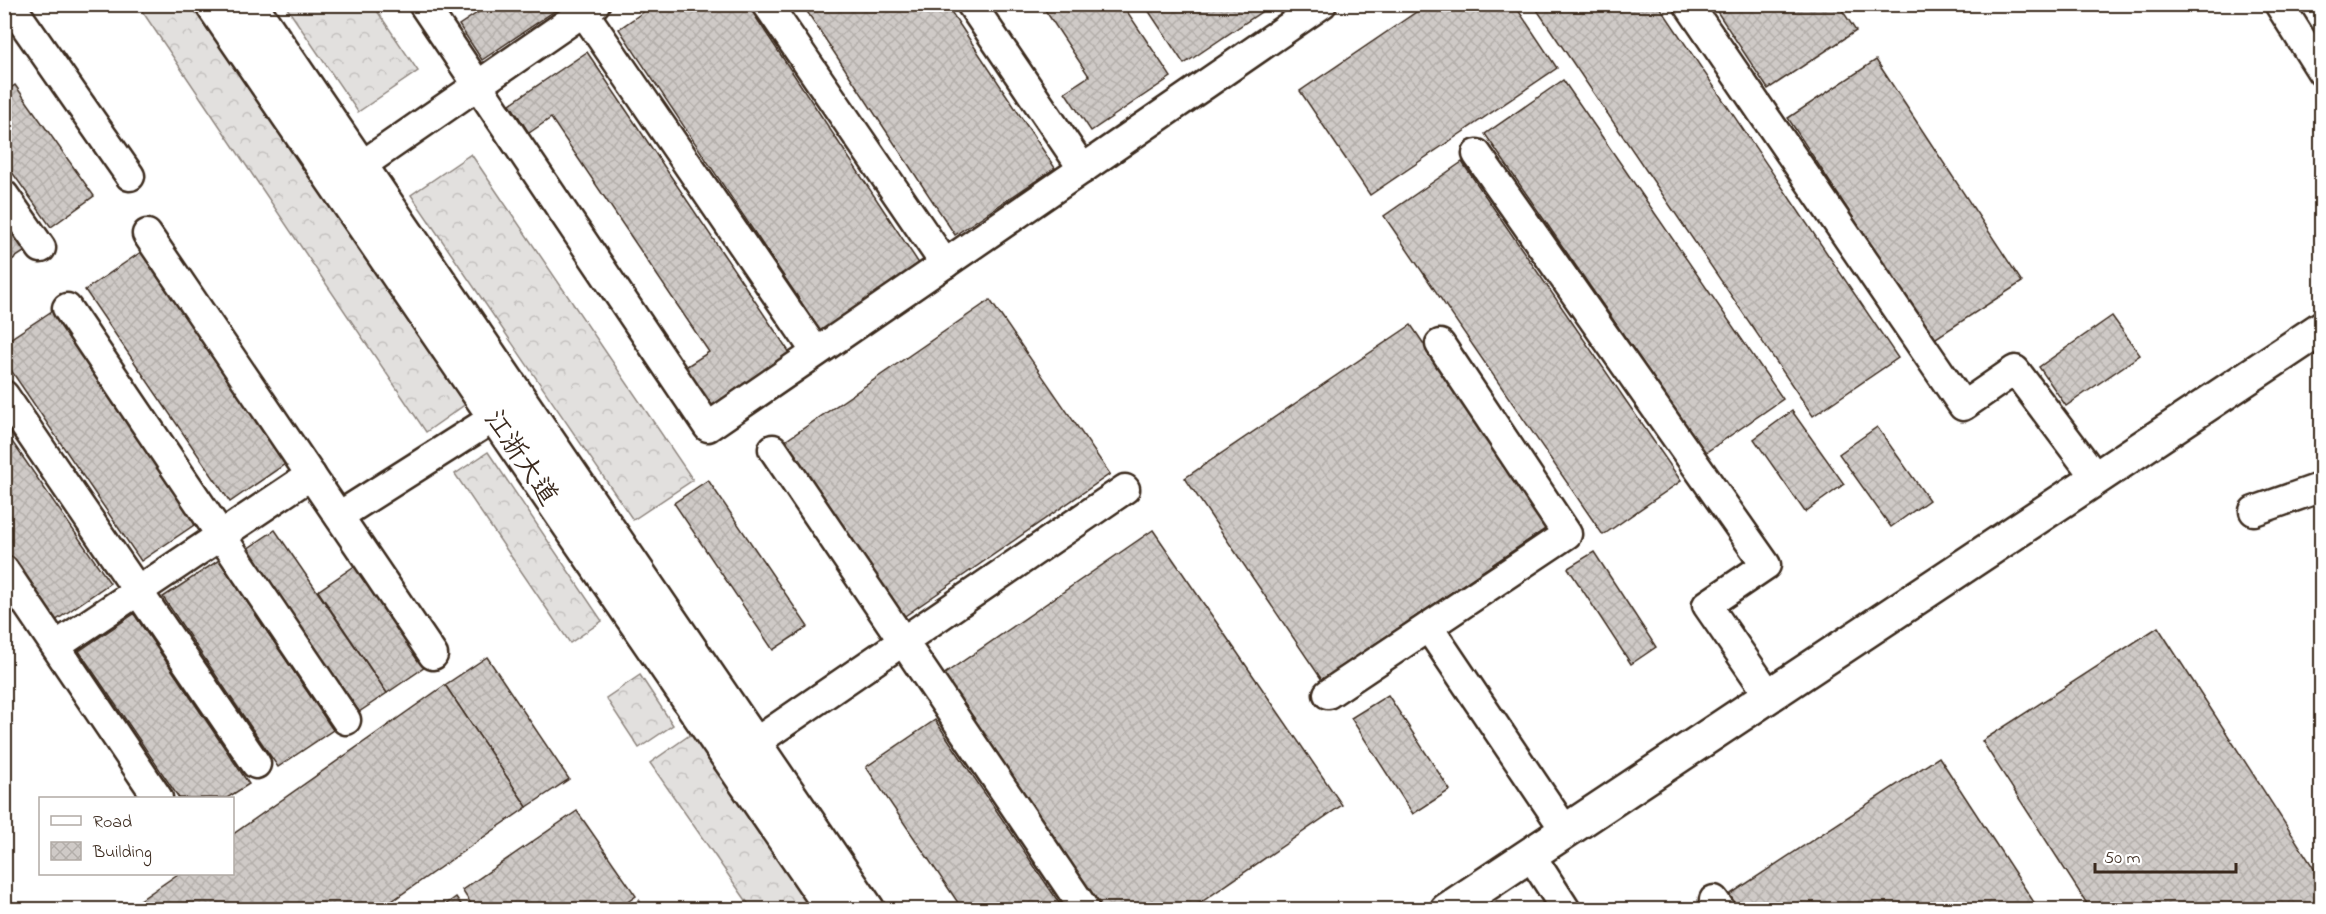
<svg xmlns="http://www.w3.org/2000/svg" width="2326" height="914" viewBox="0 0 2326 914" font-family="'Indie Flower','LXGW WenKai TC',sans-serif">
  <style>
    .forest { fill: url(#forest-crowns); stroke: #8e857e; stroke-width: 1.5 }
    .building { fill: url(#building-cross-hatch); stroke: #3b2a1e; stroke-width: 1.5 }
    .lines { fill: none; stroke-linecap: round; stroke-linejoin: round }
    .minor-casing { stroke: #3b2a1e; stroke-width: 33 }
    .major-casing { stroke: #3b2a1e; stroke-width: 38 }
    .minor { stroke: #fff; stroke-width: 28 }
    .major { stroke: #fff; stroke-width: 33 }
    .labels { text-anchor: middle; stroke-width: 4.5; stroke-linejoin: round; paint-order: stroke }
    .street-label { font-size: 27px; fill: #3b2a1e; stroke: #fff }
  </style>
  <defs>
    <pattern id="forest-crowns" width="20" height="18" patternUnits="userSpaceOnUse" patternTransform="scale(1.5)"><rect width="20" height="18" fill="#e2e0de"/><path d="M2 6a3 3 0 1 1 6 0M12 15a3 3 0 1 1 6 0" fill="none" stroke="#c3c0be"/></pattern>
    <pattern id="building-cross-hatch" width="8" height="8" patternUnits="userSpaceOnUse" patternTransform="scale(1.5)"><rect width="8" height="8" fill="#cfcac7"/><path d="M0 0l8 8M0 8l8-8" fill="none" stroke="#b3aeaa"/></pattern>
  </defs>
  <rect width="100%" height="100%" fill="#fff"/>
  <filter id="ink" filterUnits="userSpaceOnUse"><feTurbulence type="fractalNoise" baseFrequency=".0167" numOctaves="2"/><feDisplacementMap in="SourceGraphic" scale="12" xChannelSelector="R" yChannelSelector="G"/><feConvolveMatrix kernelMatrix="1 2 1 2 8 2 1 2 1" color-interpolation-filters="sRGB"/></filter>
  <g filter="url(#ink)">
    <g class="forest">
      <path d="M 138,5 L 203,5 L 470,401 L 426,432 Z"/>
      <path d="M 285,5 L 373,5 L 418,71 L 358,112 Z"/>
      <path d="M 471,154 L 693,480 L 633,520 L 411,195 Z"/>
      <path d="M 488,452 L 602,621 L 570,643 L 455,474 Z"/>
      <path d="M 640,675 L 673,725 L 639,748 L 606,698 Z"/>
      <path d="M 694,732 L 818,909 L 752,909 L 650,763 Z"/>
    </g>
    <g class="building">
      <path d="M 475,4 L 552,4 L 556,10 L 482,60 L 459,25 L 480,11 Z"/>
      <path d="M 655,4 L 747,4 L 920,265 L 821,332 L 619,29 Z"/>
      <path d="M 802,4 L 946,4 L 1055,168 L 955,235 Z"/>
      <path d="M 1041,4 L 1122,4 L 1171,77 L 1091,131 L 1065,92 L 1089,76 Z"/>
      <path d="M 1144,4 L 1260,4 L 1264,10 L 1184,64 Z"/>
      <path d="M 1428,4 L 1514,4 L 1557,68 L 1370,195 L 1300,91 Z"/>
      <path d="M 1533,4 L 1658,4 L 1898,358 L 1813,416 Z"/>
      <path d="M 1712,4 L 1838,4 L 1856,31 L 1768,89 Z"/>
      <path d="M 587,52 L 790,353 L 710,407 L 684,368 L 709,352 L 551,118 L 529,133 L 510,104 Z"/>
      <path d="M 1876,60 L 2022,282 L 1933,340 L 1788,118 Z"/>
      <path d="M 1563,80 L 1783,399 L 1705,453 L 1485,134 Z"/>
      <path d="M 15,85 L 94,196 L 51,227 L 4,161 L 4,93 Z"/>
      <path d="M 1462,162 L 1681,481 L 1603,535 L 1384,216 Z"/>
      <path d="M 4,212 L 30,248 L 4,265 Z"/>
      <path d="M 141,252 L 285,464 L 230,502 L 85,290 Z"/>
      <path d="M 990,300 L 1110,474 L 899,620 L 778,446 Z"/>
      <path d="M 52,311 L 197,523 L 141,561 L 4,360 L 4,343 Z"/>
      <path d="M 2112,316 L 2140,355 L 2066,406 L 2039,367 Z"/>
      <path d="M 1411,325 L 1548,527 L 1322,680 L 1185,478 Z"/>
      <path d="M 1792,411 L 1844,484 L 1805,512 L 1754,439 Z"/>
      <path d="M 1877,427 L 1929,500 L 1891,527 L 1839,454 Z"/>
      <path d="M 4,430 L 110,583 L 55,621 L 4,548 Z"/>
      <path d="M 708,480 L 808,627 L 773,650 L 674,503 Z"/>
      <path d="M 275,530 L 387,693 L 359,712 L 247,549 Z"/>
      <path d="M 1153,530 L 1342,805 L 1190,910 L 1103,910 L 943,675 Z"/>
      <path d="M 1594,552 L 1656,647 L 1631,664 L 1568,568 Z"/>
      <path d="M 219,560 L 333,730 L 278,767 L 163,597 Z"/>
      <path d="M 356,565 L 425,667 L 387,693 L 318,591 Z"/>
      <path d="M 134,614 L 249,784 L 227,798 L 179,798 L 79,651 Z"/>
      <path d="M 2158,627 L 2322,881 L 2322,910 L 2091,910 L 1982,741 Z"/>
      <path d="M 487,657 L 569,779 L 527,807 L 445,685 Z"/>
      <path d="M 445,685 L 527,807 L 379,910 L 126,910 L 178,874 L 232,874 L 232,835 Z"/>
      <path d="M 1388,695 L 1450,790 L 1413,814 L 1351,718 Z"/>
      <path d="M 935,720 L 1064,910 L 963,910 L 866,767 Z"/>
      <path d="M 1939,757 L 2039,910 L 1739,910 L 1729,895 Z"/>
      <path d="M 577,811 L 636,896 L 616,910 L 475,910 L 462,890 Z"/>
      <path d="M 456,897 L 465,910 L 438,910 Z"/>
      <path d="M 639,900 L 645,910 L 626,910 Z"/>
    </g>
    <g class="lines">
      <g class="minor-casing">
        <g id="minor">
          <path d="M 10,4 L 130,176"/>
          <path d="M 423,4 L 708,427 L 1322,4"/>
          <path d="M 578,4 L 816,352"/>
          <path d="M 767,4 L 945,264"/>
          <path d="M 971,4 L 1083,169"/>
          <path d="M 1688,4 L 1963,406 L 2015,370 L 2096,478"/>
          <path d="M 2279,4 L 2322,72"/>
          <path d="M 1477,154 L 1766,565 L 1707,605 L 1769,695"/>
          <path d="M 342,179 L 595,4"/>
          <path d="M 4,195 L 41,248"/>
          <path d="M 147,234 L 433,655"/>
          <path d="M 67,308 L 346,720"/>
          <path d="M 4,395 L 256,764"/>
          <path d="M 773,449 L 1085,910"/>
          <path d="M 2254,511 L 2322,487"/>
          <path d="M 339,516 L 495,417"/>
          <path d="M 4,570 L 158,798"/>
          <path d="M 1429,628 L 1565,830"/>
          <path d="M 56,646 L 311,475"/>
          <path d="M 1328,694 L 1567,534 L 1440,344"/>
          <path d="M 737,755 L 1125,489"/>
          <path d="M 1530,854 L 1566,910"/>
          <path d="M 1714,900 L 1721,910"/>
        </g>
      </g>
      <g class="major-casing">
        <g id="major">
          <path d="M 212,4 L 833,910"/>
          <path d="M 250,4 L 868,910"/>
          <path d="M 1447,910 L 2322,328"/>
        </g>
      </g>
      <use href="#minor" class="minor"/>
      <use href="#major" class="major"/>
    </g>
  </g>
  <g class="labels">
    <g class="street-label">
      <text transform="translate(522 457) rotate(56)" y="9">江浙大道</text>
    </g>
  </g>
  <rect width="2326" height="914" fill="none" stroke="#fff" stroke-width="24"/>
  <rect x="12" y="12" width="2302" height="890" fill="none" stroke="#3b2a1e" stroke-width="2" filter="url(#ink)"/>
  <rect x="39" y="797" width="195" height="78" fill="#ffffff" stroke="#b1aaa5" stroke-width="1.5"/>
  <rect x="51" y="816" width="30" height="9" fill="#ffffff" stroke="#b1aaa5" stroke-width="1.5"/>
  <text x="93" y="827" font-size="18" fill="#3b2a1e">Road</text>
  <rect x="51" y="842" width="30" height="18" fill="url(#building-cross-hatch)" stroke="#b1aaa5" stroke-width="1.5"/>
  <text x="93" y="857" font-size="18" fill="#3b2a1e">Building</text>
  <path d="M2095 863v9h141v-9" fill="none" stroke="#3b2a1e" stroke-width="3"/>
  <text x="2104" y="863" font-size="18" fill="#3b2a1e" stroke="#ffffff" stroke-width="4.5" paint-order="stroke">50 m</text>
</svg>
